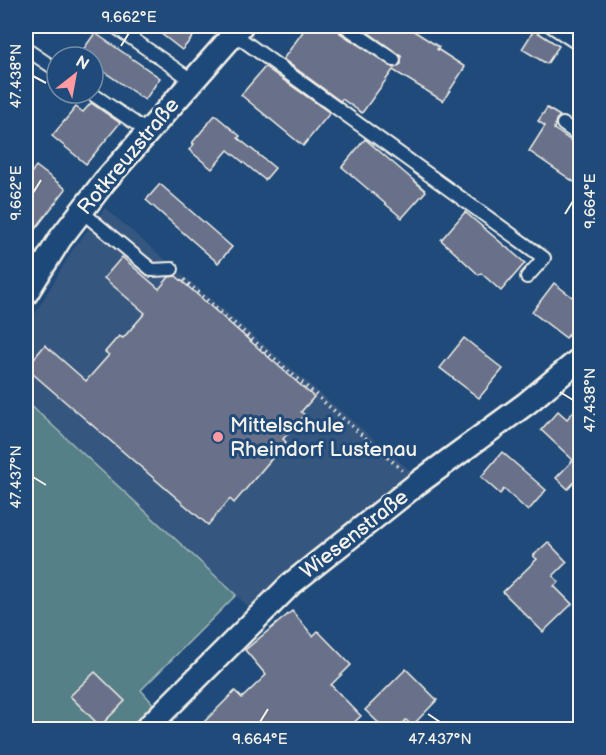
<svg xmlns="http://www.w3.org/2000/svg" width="606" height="755" viewBox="0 0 606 755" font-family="'Balsamiq Sans',sans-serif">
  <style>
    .built { fill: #35567f }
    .green { fill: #558087; stroke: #a4b8b8; stroke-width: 1.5 }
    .building { fill: #69718a; stroke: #f4f1e8; stroke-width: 1.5 }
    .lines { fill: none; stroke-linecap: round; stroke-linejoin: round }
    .service-casing { stroke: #f4f1e8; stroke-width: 16 }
    .minor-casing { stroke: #f4f1e8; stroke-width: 27 }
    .path { stroke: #f4f1e8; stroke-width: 4; stroke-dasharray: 1.5 4.5; stroke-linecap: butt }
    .service { stroke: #1f4a7a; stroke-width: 12 }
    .minor { stroke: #1f4a7a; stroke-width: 22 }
    .ticks { fill: none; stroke: #f4f1e8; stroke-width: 2 }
    .poi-dot { fill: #ff9aa2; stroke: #1f4a7a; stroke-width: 2 }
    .labels { text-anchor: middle; stroke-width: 6; stroke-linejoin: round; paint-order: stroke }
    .street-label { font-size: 21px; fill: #f4f1e8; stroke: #1f4a7a }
    .poi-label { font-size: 21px; fill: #f4f1e8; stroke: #1f4a7a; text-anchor: start }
    .neatline { fill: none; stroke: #f4f1e8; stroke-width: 2 }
    .ticks-label { font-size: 15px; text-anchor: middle; fill: #f4f1e8 }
  </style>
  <rect width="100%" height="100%" fill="#1f4a7a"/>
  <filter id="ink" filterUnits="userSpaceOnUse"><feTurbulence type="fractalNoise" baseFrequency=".0167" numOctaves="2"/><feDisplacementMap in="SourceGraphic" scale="12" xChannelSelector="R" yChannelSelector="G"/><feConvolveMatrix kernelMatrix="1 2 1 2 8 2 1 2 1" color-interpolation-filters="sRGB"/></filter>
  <g filter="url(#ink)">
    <path class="built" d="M 105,208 L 413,473 L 251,609 L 26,401 L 26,329 L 73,249 Z"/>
    <path class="green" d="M 26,401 L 236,595 L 141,690 L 162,714 L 145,729 L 26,729 Z"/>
    <g class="building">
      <path d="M 151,26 L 188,26 L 196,33 L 182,50 Z"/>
      <path d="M 307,26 L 337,26 L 340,33 L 394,68 L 401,64 L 401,56 L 359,26 L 406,26 L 439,47 L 437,49 L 465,67 L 443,101 L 393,70 L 362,113 L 342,99 L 340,101 L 283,59 Z"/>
      <path d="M 534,30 L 559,46 L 547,64 L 522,49 Z"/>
      <path d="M 95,33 L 160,78 L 145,100 L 93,64 L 93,57 L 84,57 L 80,54 Z"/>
      <path d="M 265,67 L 330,113 L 303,146 L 241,95 Z"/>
      <path d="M 91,103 L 120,123 L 86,164 L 52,136 L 76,107 L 83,112 Z"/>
      <path d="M 547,108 L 560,116 L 556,120 L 554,129 L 580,147 L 580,186 L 529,151 L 545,126 L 538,121 Z"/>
      <path d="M 215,115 L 240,136 L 238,138 L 275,168 L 265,180 L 228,150 L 212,169 L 189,150 L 194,144 L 192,143 Z"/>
      <path d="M 365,139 L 426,191 L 402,218 L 342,167 Z"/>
      <path d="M 36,166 L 66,189 L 26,241 L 26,180 Z"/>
      <path d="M 160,184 L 232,247 L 218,263 L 146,200 Z"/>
      <path d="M 465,212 L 525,263 L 501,291 L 481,273 L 479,275 L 441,240 Z"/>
      <path d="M 122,257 L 159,289 L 169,277 L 176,276 L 314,397 L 301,412 L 305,415 L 283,439 L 286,442 L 234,503 L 230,499 L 208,525 L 26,368 L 45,345 L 86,381 L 109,355 L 105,352 L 119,336 L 123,338 L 145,313 L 104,278 Z"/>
      <path d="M 554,283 L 580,303 L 580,320 L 566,338 L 532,312 Z"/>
      <path d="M 464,338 L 503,369 L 479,398 L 440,368 Z"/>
      <path d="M 580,404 L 580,476 L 568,489 L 556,478 L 573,460 L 541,430 L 558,411 L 567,419 Z"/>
      <path d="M 502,452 L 546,490 L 528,511 L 504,489 L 500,494 L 481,477 Z"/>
      <path d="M 548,542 L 567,562 L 553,576 L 559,582 L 554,586 L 572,604 L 543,632 L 503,592 L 537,559 L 533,556 Z"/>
      <path d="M 292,611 L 313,636 L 318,631 L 351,665 L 331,685 L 361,716 L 347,729 L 197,729 L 235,691 L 242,698 L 266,675 L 245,650 Z"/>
      <path d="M 406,669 L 437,700 L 412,726 L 406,720 L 396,729 L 385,729 L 365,710 Z"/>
      <path d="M 95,672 L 125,701 L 100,726 L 70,696 Z"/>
    </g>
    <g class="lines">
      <g class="service-casing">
        <g id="service">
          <path d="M 114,26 L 193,81"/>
          <path d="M 345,26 L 394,60"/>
          <path d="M 551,26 L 580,45"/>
          <path d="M 234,34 L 544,258 L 527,277"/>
          <path d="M 26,49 L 57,70"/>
          <path d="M 91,93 L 148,132"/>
          <path d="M 563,124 L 580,136"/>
          <path d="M 81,211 L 152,270 L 172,269"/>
        </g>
      </g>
      <g class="minor-casing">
        <g id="minor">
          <path d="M 26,294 L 60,239 L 104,182 L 241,26"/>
          <path d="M 145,730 L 291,584 L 418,483 L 527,403 L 580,359"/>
        </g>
      </g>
      <path class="path" d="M 184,280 L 402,470"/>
      <use href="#service" class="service"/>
      <use href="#minor" class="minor"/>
    </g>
  </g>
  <path class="ticks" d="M 121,46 L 129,33M 33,76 L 46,83M 33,193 L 41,180M 565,214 L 573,201M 560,392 L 573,400M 33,477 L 46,485M 428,714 L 440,722M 260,722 L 268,709"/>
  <circle class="poi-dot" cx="218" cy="437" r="6"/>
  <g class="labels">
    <g class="street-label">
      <text transform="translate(128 156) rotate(-50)" y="7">Rotkreuzstraße</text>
      <text transform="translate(354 534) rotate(-38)" y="7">Wiesenstraße</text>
    </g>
    <g class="poi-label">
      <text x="230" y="432">Mittelschule<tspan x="230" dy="24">Rheindorf Lustenau</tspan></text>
    </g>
  </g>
  <rect width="606" height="755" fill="none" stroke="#1f4a7a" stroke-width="66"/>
  <g transform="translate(75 75) rotate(31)"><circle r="28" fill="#1f4a7a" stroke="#748da6" stroke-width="1.5"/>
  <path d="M0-4.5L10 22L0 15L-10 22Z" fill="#ff9aa2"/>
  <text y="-9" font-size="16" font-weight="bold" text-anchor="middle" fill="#f4f1e8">N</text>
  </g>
  <rect x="33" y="33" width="540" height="689" class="neatline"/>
  <g class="ticks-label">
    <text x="129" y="22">9.662°E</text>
    <text transform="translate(16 76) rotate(-90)" y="5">47.438°N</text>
    <text transform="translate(16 193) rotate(-90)" y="5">9.662°E</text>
    <text transform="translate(590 201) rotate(-90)" y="5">9.664°E</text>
    <text transform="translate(590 400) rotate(-90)" y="5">47.438°N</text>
    <text transform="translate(16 477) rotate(-90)" y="5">47.437°N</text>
    <text x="260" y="744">9.664°E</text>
    <text x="440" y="744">47.437°N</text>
  </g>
</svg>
